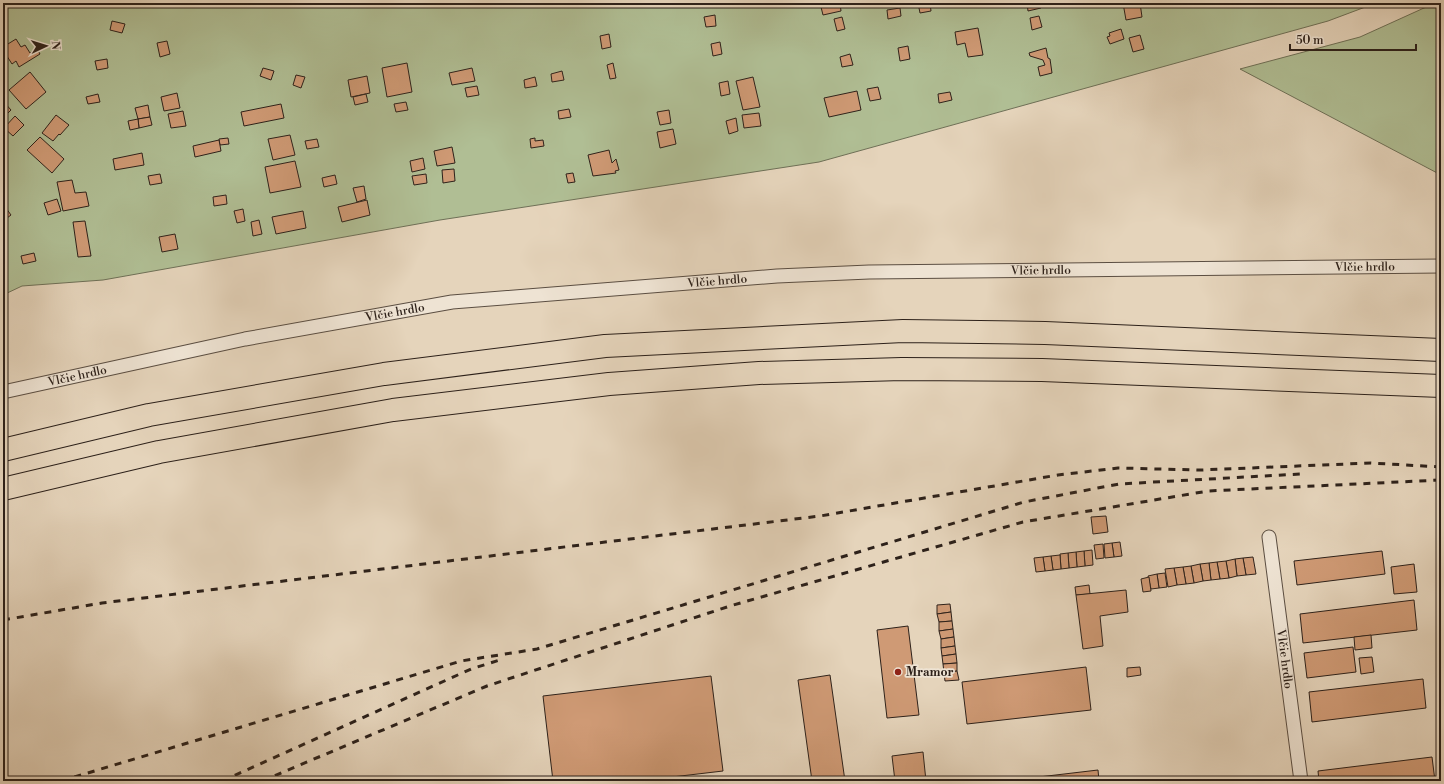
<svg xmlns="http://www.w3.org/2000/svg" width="1444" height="784" viewBox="0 0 1444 784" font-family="'Libre Bodoni',serif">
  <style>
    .green { fill: #b0be94; stroke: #6e7057 }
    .building { fill: #cf9a75; stroke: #2d211a }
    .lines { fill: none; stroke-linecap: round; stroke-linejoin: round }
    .minor-casing { stroke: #5b4e42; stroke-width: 15 }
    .motorway-casing { stroke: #2d211a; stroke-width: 24 }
    .minor { stroke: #eee3d3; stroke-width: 13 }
    .motorway { stroke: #e5d4bb; stroke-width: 22 }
    .rail { stroke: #2d211a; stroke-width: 3; stroke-dasharray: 7 7; stroke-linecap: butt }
    .poi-dot { fill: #8f2418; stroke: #eee3d3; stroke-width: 1.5 }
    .labels { text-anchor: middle; stroke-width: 3.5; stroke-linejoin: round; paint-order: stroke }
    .street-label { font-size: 12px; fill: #2d211a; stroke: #eee3d3 }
    .poi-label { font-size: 12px; font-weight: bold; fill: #2d211a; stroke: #eee3d3; text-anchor: start }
  </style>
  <rect width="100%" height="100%" fill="#e5d4bb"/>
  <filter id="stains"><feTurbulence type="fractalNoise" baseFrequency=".005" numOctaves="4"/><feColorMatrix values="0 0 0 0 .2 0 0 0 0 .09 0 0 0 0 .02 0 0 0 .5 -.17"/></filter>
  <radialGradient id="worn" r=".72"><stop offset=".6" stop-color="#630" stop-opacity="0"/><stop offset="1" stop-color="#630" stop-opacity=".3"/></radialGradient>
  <g class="green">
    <path d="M 3,3 L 1376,3 L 1328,21 L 819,162 L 440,220 L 103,280 L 22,286 L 3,295 Z"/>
    <path d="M 1435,3 L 1441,3 L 1441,175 L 1240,69 L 1360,37 Z"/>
  </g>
  <g class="building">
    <path d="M 820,3 L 840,3 L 841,11 L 823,15 Z"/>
    <path d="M 918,3 L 930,3 L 931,11 L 920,13 Z"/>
    <path d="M 1027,3 L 1040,3 L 1041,8 L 1028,11 Z"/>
    <path d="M 1105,3 L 1117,3 L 1118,5 L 1106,7 Z"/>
    <path d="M 1123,3 L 1132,3 L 1132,5 L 1140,3 L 1142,17 L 1126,20 Z"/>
    <path d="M 900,8 L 901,16 L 888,19 L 887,10 Z"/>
    <path d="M 715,15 L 716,26 L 706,27 L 704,17 Z"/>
    <path d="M 1039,16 L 1042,27 L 1032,30 L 1030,18 Z"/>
    <path d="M 842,17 L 845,29 L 837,31 L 834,19 Z"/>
    <path d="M 112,21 L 125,24 L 122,33 L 110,30 Z"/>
    <path d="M 978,28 L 983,55 L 968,57 L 965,43 L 957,45 L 955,32 Z"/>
    <path d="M 1121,29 L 1124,39 L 1110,44 L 1107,37 L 1110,36 L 1109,33 Z"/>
    <path d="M 609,34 L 611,47 L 602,49 L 600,36 Z"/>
    <path d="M 1140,35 L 1144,49 L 1133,52 L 1129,38 Z"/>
    <path d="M 16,39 L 21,47 L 25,45 L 30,53 L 37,49 L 40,54 L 19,67 L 16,61 L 12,64 L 3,50 L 3,47 Z"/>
    <path d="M 167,41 L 170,54 L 160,57 L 157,43 Z"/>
    <path d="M 720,42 L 722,54 L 713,56 L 711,44 Z"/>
    <path d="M 908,46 L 910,59 L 900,61 L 898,48 Z"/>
    <path d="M 1046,48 L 1048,58 L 1050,59 L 1052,73 L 1040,76 L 1038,67 L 1045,65 L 1043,60 L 1030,56 L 1029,53 Z"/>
    <path d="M 850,54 L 853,65 L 842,67 L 840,57 Z"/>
    <path d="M 107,59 L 108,68 L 97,70 L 95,61 Z"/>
    <path d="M 407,63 L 412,92 L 387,97 L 382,68 Z"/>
    <path d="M 613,63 L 616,78 L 610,79 L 607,65 Z"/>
    <path d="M 263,68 L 274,71 L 271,80 L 260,76 Z"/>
    <path d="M 472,68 L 475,81 L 452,85 L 449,73 Z"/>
    <path d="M 562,71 L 564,80 L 552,82 L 551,74 Z"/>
    <path d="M 30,72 L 46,92 L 26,109 L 9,90 Z"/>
    <path d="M 296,75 L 305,77 L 301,88 L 293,85 Z"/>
    <path d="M 367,76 L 370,93 L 351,97 L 348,80 Z"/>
    <path d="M 535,77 L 537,86 L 525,88 L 524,80 Z"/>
    <path d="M 753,77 L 760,107 L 743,110 L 736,81 Z"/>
    <path d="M 728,81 L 730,94 L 721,96 L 719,83 Z"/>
    <path d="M 477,86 L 479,95 L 467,97 L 465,88 Z"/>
    <path d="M 878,87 L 881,99 L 870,101 L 867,89 Z"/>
    <path d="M 857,91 L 861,110 L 829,117 L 824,98 Z"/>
    <path d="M 950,92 L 952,100 L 939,103 L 938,94 Z"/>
    <path d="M 177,93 L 180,108 L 164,111 L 161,97 Z"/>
    <path d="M 98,94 L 100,102 L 88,104 L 86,97 Z"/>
    <path d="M 366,94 L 368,102 L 355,105 L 353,97 Z"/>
    <path d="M 3,101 L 11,110 L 3,118 Z"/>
    <path d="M 406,102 L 408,110 L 396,112 L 394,104 Z"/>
    <path d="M 281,104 L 284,118 L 244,126 L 241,112 Z"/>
    <path d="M 148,105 L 150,117 L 138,119 L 135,108 Z"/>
    <path d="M 569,109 L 571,117 L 559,119 L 558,111 Z"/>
    <path d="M 669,110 L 671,123 L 660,125 L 657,112 Z"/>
    <path d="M 183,111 L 186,126 L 171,128 L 168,114 Z"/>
    <path d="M 759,113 L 761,126 L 744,128 L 742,115 Z"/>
    <path d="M 56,115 L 69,125 L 60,135 L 59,134 L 53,141 L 42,133 Z"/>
    <path d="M 15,116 L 24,125 L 13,136 L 4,128 Z"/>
    <path d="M 150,117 L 152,125 L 139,128 L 138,119 Z"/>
    <path d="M 736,118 L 738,131 L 729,134 L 726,121 Z"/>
    <path d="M 138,119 L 139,128 L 130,130 L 128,121 Z"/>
    <path d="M 673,129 L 676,144 L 660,148 L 657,132 Z"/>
    <path d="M 290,135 L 295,155 L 273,160 L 268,139 Z"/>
    <path d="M 40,137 L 64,159 L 52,173 L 27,150 Z"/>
    <path d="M 228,138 L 229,144 L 220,145 L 219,139 Z"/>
    <path d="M 535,138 L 535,141 L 543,140 L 544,146 L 531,148 L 530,139 Z"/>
    <path d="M 317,139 L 319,147 L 307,149 L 305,141 Z"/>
    <path d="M 219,140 L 221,151 L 195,157 L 193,146 Z"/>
    <path d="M 452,147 L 455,163 L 437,166 L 434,151 Z"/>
    <path d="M 609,150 L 612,163 L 616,159 L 619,170 L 615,171 L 616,173 L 593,176 L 588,155 Z"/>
    <path d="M 142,153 L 144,165 L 115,170 L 113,159 Z"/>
    <path d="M 3,156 L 8,161 L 3,166 Z"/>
    <path d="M 423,158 L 425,169 L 412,172 L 410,161 Z"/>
    <path d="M 295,161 L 301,187 L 270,193 L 265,167 Z"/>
    <path d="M 454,169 L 455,181 L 443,183 L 442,170 Z"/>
    <path d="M 573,173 L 575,182 L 568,183 L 566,174 Z"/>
    <path d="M 160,174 L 162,183 L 150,185 L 148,176 Z"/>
    <path d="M 426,174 L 427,183 L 414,185 L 412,176 Z"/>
    <path d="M 335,175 L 337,184 L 324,187 L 322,178 Z"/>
    <path d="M 72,180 L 75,193 L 86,192 L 89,206 L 63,211 L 57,182 Z"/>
    <path d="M 364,186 L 366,199 L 357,202 L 353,188 Z"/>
    <path d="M 226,195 L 227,204 L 214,206 L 213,197 Z"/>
    <path d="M 57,199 L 61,211 L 48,215 L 44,203 Z"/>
    <path d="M 367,200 L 370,215 L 342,222 L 338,207 Z"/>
    <path d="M 3,204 L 11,215 L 3,221 Z"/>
    <path d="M 243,209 L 245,221 L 237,223 L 234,211 Z"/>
    <path d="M 303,211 L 306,228 L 276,234 L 272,217 Z"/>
    <path d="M 259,220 L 262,234 L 253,236 L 251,222 Z"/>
    <path d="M 85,221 L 91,256 L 78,257 L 73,222 Z"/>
    <path d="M 175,234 L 178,249 L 162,252 L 159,237 Z"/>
    <path d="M 34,253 L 36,261 L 23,264 L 21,256 Z"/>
    <path d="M 1106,516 L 1108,532 L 1093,534 L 1091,517 Z"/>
    <path d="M 1120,542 L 1122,556 L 1114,557 L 1112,543 Z"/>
    <path d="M 1112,543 L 1114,557 L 1105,558 L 1104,544 Z"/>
    <path d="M 1103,544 L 1104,558 L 1096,559 L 1094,545 Z"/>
    <path d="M 1092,550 L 1093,565 L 1085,566 L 1084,551 Z"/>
    <path d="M 1084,551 L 1085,566 L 1077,567 L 1076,552 Z"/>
    <path d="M 1382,551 L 1385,574 L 1297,585 L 1294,561 Z"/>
    <path d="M 1076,552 L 1077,567 L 1069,568 L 1068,553 Z"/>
    <path d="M 1068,553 L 1069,568 L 1061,569 L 1060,554 Z"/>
    <path d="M 1060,555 L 1061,569 L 1053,570 L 1051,556 Z"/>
    <path d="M 1051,556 L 1053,570 L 1045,571 L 1043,557 Z"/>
    <path d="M 1043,557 L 1045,571 L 1036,572 L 1034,558 Z"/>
    <path d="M 1253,557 L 1256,574 L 1246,575 L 1243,558 Z"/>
    <path d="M 1243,558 L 1246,575 L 1237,576 L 1235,559 Z"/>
    <path d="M 1235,559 L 1237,576 L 1229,578 L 1226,561 Z"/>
    <path d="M 1226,561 L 1229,578 L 1220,579 L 1217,562 Z"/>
    <path d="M 1217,562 L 1220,579 L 1211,580 L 1209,563 Z"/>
    <path d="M 1209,563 L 1211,580 L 1203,581 L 1200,564 Z"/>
    <path d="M 1200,564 L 1203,581 L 1194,583 L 1191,566 Z"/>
    <path d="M 1414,564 L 1417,592 L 1394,594 L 1391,567 Z"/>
    <path d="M 1191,566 L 1194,583 L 1186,584 L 1183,567 Z"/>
    <path d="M 1183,567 L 1186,584 L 1177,585 L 1174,568 Z"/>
    <path d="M 1174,568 L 1177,585 L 1168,587 L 1165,569 Z"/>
    <path d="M 1165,573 L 1167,587 L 1159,588 L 1157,574 Z"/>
    <path d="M 1157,574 L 1159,588 L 1151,589 L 1148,576 Z"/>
    <path d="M 1149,577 L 1151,591 L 1143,592 L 1141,579 Z"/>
    <path d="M 1089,585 L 1090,594 L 1076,595 L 1075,587 Z"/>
    <path d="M 1126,590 L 1128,612 L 1100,616 L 1103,646 L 1083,649 L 1076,595 Z"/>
    <path d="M 1414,600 L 1417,630 L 1303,643 L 1300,614 Z"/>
    <path d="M 950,604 L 951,612 L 937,614 L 937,605 Z"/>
    <path d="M 951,612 L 952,621 L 939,622 L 937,614 Z"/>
    <path d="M 952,621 L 953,629 L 939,631 L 939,622 Z"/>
    <path d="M 908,626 L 919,715 L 887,718 L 877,630 Z"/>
    <path d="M 953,629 L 954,637 L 941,639 L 939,631 Z"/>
    <path d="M 1371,635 L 1372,648 L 1355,650 L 1354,637 Z"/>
    <path d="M 954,637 L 955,646 L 941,648 L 941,639 Z"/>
    <path d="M 955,646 L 956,654 L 942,656 L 941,648 Z"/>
    <path d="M 1353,647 L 1356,672 L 1307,678 L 1304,653 Z"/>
    <path d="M 956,654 L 957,663 L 943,664 L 942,656 Z"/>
    <path d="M 1372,657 L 1374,672 L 1361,674 L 1359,658 Z"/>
    <path d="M 957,663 L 957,671 L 944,673 L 943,664 Z"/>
    <path d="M 1086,667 L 1091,710 L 967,724 L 962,682 Z"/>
    <path d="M 1140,667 L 1141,675 L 1127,677 L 1127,668 Z"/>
    <path d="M 957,671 L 959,680 L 945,681 L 944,673 Z"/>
    <path d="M 830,675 L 845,781 L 812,781 L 798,680 Z"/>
    <path d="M 711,676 L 723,771 L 638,781 L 553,781 L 543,696 Z"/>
    <path d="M 1423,679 L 1426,708 L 1312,722 L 1309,692 Z"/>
    <path d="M 923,752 L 926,781 L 895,781 L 892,756 Z"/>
    <path d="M 1432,757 L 1435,781 L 1319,781 L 1318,771 Z"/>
    <path d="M 1098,770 L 1099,781 L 1005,781 Z"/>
    <path d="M 1285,778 L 1285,781 L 1268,780 Z"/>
  </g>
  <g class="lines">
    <g class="minor-casing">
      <g id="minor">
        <path id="s1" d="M 3,392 L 245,339 L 452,302 L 777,276 L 869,272 L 1441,266"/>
        <path id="s2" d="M 1269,537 L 1301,781"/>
      </g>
    </g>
    <g class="motorway-casing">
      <g id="motorway">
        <path d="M 3,450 L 149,415 L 384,374 L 605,346 L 903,331 L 1045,333 L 1441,350"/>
        <path d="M 3,489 L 159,452 L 393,410 L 609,384 L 759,373 L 902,369 L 1042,370 L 1441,386"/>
      </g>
    </g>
    <use href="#minor" class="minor"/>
    <use href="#motorway" class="motorway"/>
    <g class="rail">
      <path d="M 3,620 L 102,603 L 820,516 L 1058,475 L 1118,468 L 1201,470 L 1371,463 L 1441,467"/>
      <path d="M 61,781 L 461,661 L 537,649 L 1024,502 L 1119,484 L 1300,474"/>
      <path d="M 222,781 L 471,669 L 503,659"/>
      <path d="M 262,781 L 487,686 L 730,606 L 1023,522 L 1208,491 L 1441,480"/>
    </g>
  </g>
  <circle class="poi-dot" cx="898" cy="672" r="4"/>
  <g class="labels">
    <g class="street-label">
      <text dy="4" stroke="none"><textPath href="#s1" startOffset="1372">Vlčie hrdlo</textPath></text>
      <text dy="4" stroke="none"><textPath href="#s1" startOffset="1048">Vlčie hrdlo</textPath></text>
      <text dy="4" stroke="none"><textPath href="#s1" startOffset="724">Vlčie hrdlo</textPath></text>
      <text dy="4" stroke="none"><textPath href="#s1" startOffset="400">Vlčie hrdlo</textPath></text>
      <text dy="4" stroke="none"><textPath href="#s1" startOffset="76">Vlčie hrdlo</textPath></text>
      <text dy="4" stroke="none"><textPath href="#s2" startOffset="123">Vlčie hrdlo</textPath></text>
    </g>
    <g class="poi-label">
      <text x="906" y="676">Mramor</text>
    </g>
  </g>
  <rect width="1444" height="784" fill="none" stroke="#e5d4bb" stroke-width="16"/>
  <rect x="4" y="4" width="1436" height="776" fill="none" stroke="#2d211a" stroke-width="2"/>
  <rect x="8" y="8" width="1428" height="768" fill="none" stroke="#2d211a"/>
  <g transform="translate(46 46) rotate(86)" stroke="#eee3d3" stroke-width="3" paint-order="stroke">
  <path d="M0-3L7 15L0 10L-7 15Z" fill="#2d211a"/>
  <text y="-6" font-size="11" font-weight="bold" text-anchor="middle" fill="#2d211a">N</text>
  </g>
  <path d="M1290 44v6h126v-6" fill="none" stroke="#2d211a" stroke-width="2"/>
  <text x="1296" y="44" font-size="12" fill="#2d211a" stroke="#eee3d3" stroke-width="3" paint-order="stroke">50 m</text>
  <rect width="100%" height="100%" filter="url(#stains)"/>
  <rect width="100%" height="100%" fill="url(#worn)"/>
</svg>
